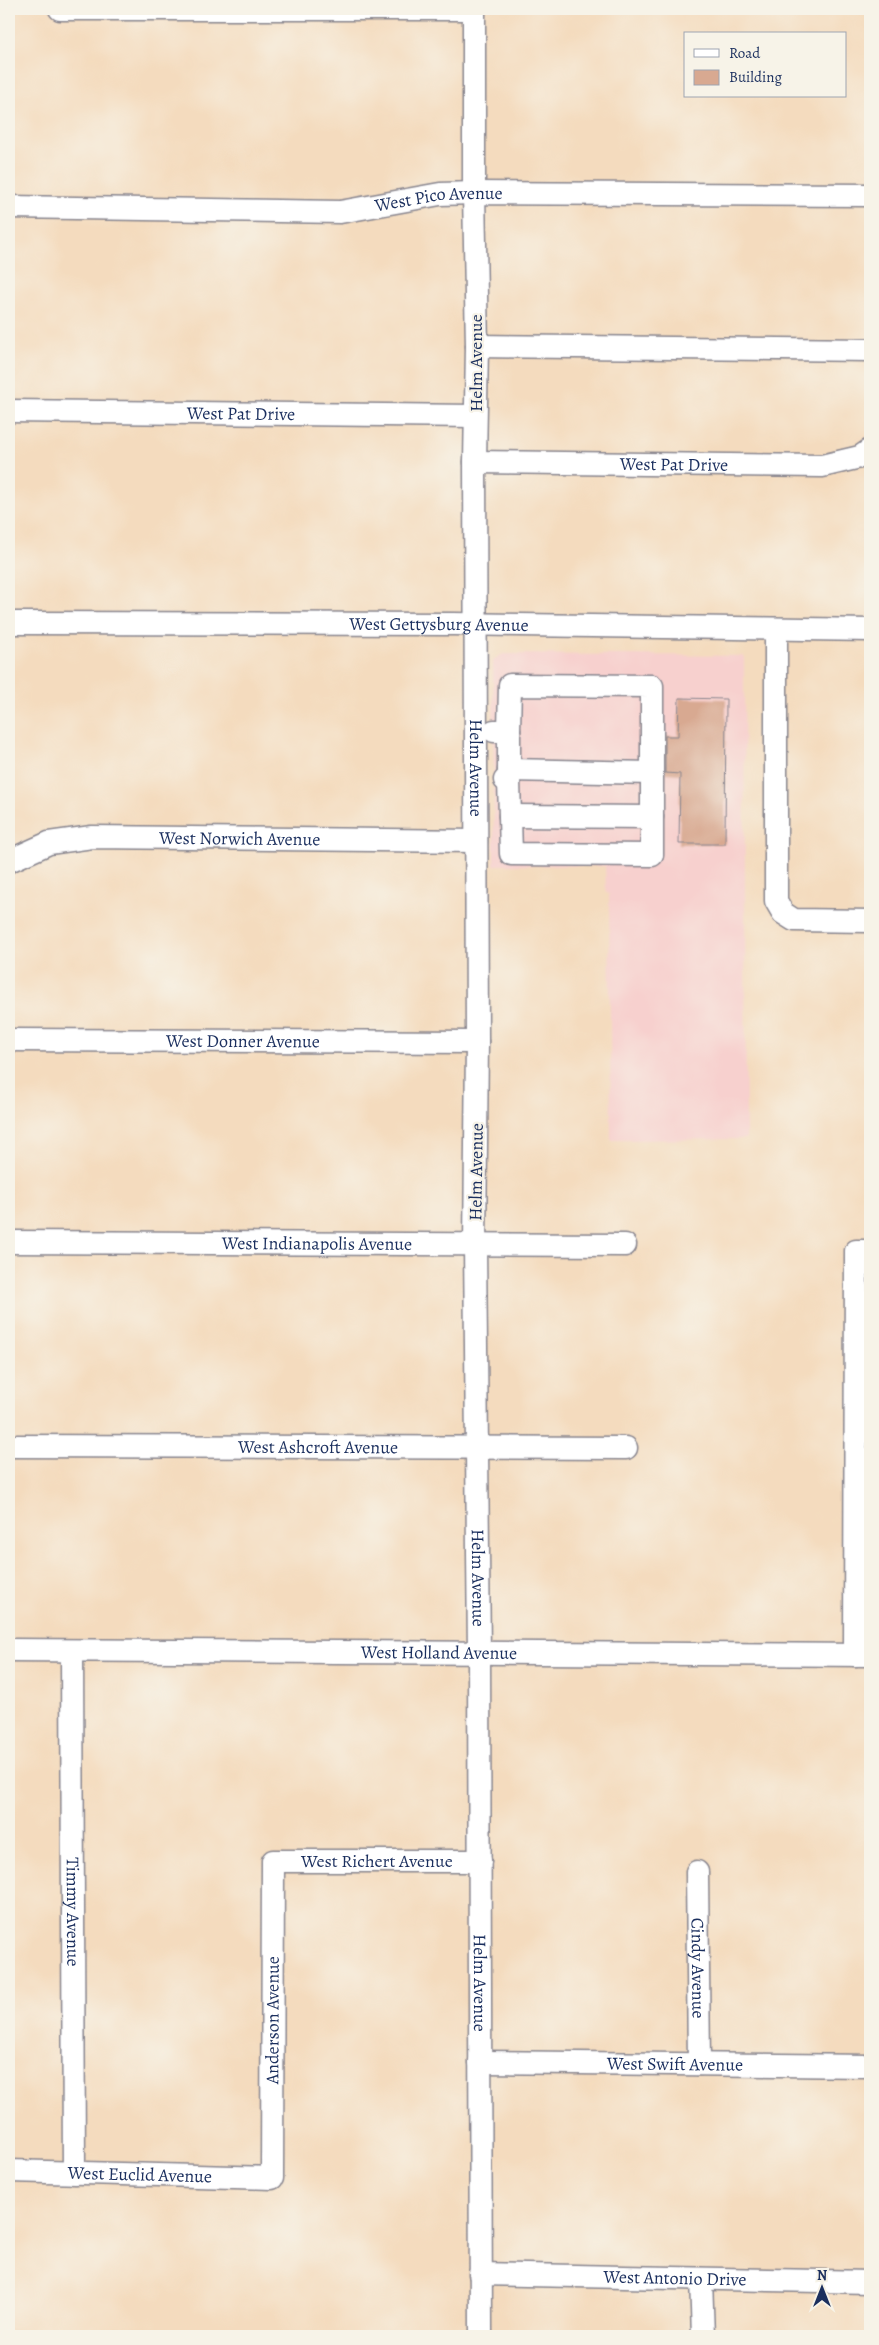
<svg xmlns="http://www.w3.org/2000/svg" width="879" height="2345" viewBox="0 0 879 2345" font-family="Alegreya,serif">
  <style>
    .built { fill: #f7d0ce }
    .building { fill: #d8a991 }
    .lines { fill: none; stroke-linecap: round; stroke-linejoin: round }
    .minor-casing { stroke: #88858e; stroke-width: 25 }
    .minor { stroke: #fff; stroke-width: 22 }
    .labels { text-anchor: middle; stroke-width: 4.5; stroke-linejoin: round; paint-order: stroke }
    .street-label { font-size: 18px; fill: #1b2f5e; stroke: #f7f3e8 }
  </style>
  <rect width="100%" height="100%" fill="#f7f3e8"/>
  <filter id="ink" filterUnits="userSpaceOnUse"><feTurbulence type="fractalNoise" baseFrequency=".02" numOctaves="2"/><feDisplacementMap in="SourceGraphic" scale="10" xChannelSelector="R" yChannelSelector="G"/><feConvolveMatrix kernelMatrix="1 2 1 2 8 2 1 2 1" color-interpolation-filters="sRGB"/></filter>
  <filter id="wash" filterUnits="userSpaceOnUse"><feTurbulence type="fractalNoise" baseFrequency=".0096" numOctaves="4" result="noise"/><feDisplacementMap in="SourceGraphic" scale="20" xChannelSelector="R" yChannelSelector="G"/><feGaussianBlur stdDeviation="1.12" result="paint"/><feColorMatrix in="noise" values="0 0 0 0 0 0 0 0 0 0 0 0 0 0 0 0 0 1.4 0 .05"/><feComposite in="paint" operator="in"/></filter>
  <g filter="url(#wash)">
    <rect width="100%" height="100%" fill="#f4dbbe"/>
    <path class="built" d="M 503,654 L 744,656 L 746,1139 L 611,1140 L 609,893 L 606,893 L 605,866 L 494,865 L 493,660 Z"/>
    <g id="blocks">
      <path class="building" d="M 679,698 L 726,699 L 725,844 L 679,844 L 680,774 L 665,773 L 665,736 L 678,736 Z"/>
    </g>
  </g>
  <g filter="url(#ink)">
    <use href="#blocks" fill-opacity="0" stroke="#88858e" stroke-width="1"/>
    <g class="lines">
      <g class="minor-casing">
        <g id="minor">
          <path d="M 60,9 L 474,9"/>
          <path id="s1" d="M 474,9 L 474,193 L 477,346 L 475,462 L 477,1042 L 475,1245 L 479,1653 L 481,2336"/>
          <path id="s2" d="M 9,207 L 340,212 L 440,194 L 474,193 L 870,195"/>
          <path d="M 477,346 L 870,350"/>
          <path id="s3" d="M 9,411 L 475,416"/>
          <path id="s4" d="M 475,462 L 822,466 L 860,457 L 870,450"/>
          <path id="s5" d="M 9,623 L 454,624 L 870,630"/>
          <path d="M 776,630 L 776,901 L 783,913 L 794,920 L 870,921"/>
          <path d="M 494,731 L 509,731 L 509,780 L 505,780"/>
          <path d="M 509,731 L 510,685 L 652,686 L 652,855 L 511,854 L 509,780"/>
          <path d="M 509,770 L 651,773"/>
          <path d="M 510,816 L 652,817"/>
          <path id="s6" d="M 9,861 L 49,843 L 92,837 L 476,841"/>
          <path id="s7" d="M 9,1040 L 477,1042"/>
          <path id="s8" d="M 9,1242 L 625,1245"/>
          <path id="s9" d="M 9,1446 L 626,1448"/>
          <path id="s10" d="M 9,1650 L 870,1655"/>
          <path id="s11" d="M 72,1652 L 74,2173"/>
          <path d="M 855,1655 L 856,1251 L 870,1251"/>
          <path id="s12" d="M 697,1872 L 699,2064"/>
          <path id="s13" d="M 480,2062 L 870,2066"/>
          <path id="s14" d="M 9,2171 L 272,2178 L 273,1861 L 480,1861"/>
          <path id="s15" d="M 480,2274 L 870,2282"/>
          <path d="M 701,2279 L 703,2336"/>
        </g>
      </g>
      <use href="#minor" class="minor"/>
    </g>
  </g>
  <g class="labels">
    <g class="street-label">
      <text dy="6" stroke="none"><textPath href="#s2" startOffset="431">West Pico Avenue</textPath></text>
      <text transform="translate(476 363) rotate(-90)" y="6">Helm Avenue</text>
      <text dy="6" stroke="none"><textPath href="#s3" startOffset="232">West Pat Drive</textPath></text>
      <text dy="6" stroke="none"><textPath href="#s4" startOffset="199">West Pat Drive</textPath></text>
      <text dy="6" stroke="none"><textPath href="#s5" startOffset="430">West Gettysburg Avenue</textPath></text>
      <text dy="6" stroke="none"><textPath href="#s1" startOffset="759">Helm Avenue</textPath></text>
      <text dy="6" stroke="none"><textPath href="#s6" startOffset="235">West Norwich Avenue</textPath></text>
      <text dy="6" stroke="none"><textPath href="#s7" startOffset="234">West Donner Avenue</textPath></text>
      <text transform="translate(476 1172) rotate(-89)" y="6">Helm Avenue</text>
      <text dy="6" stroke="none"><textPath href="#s8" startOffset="308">West Indianapolis Avenue</textPath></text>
      <text dy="6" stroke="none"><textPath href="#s9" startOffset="309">West Ashcroft Avenue</textPath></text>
      <text dy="6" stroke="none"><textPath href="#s1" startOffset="1569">Helm Avenue</textPath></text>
      <text dy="6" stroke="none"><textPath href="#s10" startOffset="430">West Holland Avenue</textPath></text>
      <text dy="6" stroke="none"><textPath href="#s14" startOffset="684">West Richert Avenue</textPath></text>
      <text dy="6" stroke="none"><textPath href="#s11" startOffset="260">Timmy Avenue</textPath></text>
      <text dy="6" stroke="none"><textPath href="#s12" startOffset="96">Cindy Avenue</textPath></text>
      <text dy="6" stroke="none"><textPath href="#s1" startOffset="1974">Helm Avenue</textPath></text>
      <text dy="6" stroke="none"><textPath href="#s14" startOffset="421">Anderson Avenue</textPath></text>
      <text dy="6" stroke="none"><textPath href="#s13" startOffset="195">West Swift Avenue</textPath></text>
      <text dy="6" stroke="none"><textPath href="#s14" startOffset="131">West Euclid Avenue</textPath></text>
      <text dy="6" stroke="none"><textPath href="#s15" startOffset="195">West Antonio Drive</textPath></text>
    </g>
  </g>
  <rect width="879" height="2345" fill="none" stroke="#f7f3e8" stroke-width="30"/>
  <rect x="684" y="32" width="162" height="65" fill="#f7f3e8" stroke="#9fa5b1"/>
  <rect x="694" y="49" width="25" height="8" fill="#ffffff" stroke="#9fa5b1"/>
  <text x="729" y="58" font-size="15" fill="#1b2f5e">Road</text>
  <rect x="694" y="70" width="25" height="15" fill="#d8a991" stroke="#9fa5b1"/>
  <text x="729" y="82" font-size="15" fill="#1b2f5e">Building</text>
  <g transform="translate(822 2288)" stroke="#f7f3e8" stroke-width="4" paint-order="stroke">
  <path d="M0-4L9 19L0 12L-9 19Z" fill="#1b2f5e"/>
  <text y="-8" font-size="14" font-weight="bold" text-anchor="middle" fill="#1b2f5e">N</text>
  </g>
</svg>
